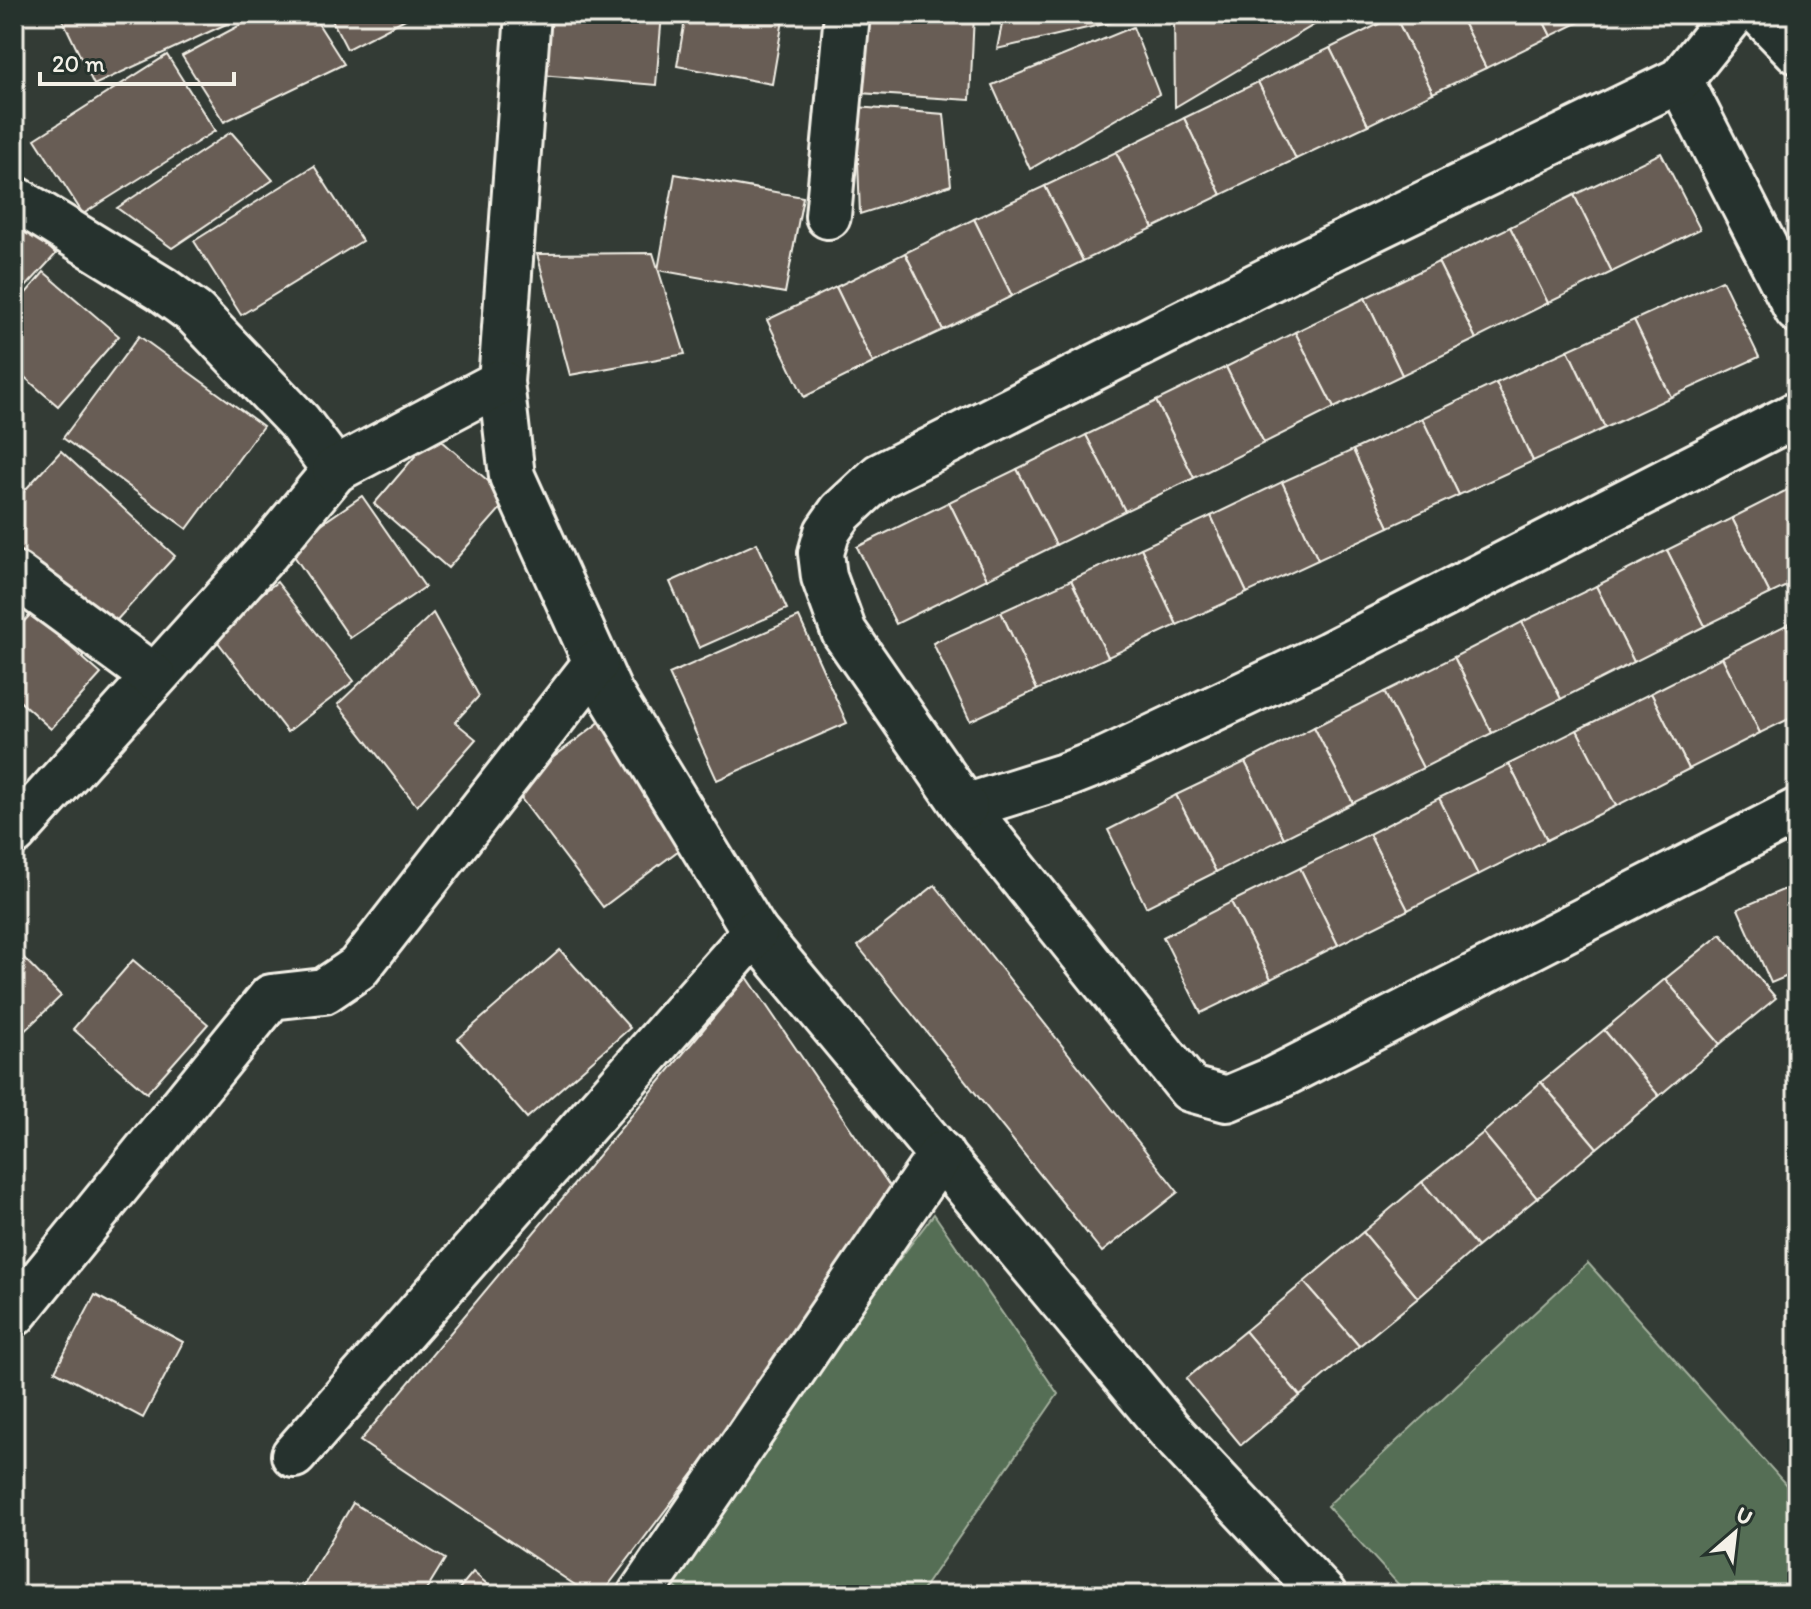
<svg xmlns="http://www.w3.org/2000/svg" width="1811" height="1609" viewBox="0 0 1811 1609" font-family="Itim,sans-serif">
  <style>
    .green { fill: #546e54; stroke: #a4b09e; stroke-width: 2 }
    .building { fill: #685d54; stroke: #f4f1e8; stroke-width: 2 }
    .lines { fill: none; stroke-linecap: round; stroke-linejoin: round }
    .minor-casing { stroke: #f4f1e8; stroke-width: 50 }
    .minor { stroke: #26332d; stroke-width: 44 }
  </style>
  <rect width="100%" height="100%" fill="#333b35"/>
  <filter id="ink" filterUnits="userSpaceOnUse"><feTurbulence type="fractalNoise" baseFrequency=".0125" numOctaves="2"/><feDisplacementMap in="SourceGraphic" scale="16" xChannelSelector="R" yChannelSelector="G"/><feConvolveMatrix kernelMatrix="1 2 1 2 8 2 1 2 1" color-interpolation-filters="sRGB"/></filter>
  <g filter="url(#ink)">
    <g class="green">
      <path d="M 934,1214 L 1058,1394 L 919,1595 L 683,1595 L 660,1572 Z"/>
      <path d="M 1588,1263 L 1797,1497 L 1797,1595 L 1408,1595 L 1327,1506 Z"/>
    </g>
    <g class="building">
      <path d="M 60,14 L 248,14 L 94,85 Z"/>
      <path d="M 261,14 L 312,14 L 344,64 L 224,122 L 182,56 Z"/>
      <path d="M 329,14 L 415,14 L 347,49 Z"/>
      <path d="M 546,14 L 662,14 L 656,85 L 541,75 Z"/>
      <path d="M 686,14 L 784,14 L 772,84 L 677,66 Z"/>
      <path d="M 863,14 L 974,14 L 970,100 L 859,93 Z"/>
      <path d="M 1004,14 L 1147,14 L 997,49 Z"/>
      <path d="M 1174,14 L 1328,14 L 1329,16 L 1175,107 Z"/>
      <path d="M 1399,14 L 1459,14 L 1486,68 L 1433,93 L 1395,16 Z"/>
      <path d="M 1459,14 L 1540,14 L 1551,36 L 1486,68 Z"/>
      <path d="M 1540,14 L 1596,14 L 1551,36 Z"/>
      <path d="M 1395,16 L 1433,93 L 1368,125 L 1330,48 Z"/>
      <path d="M 1133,27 L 1159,94 L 1030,169 L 992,85 Z"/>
      <path d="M 1330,48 L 1368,125 L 1296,159 L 1258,82 Z"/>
      <path d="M 167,55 L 215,131 L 83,214 L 35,139 Z"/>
      <path d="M 1258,82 L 1296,159 L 1221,195 L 1184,118 Z"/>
      <path d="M 856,107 L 944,114 L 951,185 L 860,214 Z"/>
      <path d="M 1184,118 L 1221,195 L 1153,228 L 1116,152 Z"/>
      <path d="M 231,132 L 273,180 L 172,248 L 117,208 Z"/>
      <path d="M 1116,152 L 1153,228 L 1083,261 L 1045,186 Z"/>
      <path d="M 1661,153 L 1700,229 L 1612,272 L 1574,195 Z"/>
      <path d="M 314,166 L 362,241 L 241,315 L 194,241 Z"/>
      <path d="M 675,174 L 803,197 L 785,293 L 658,270 Z"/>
      <path d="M 1045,186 L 1083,261 L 1012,296 L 974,219 Z"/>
      <path d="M 1574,195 L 1612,272 L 1548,303 L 1510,227 Z"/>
      <path d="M 14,215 L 56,254 L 14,300 Z"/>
      <path d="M 974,219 L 1012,296 L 943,330 L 905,253 Z"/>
      <path d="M 1510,227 L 1548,303 L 1476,339 L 1438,262 Z"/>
      <path d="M 653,253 L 685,354 L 570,375 L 537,254 Z"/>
      <path d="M 905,253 L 943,330 L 873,363 L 836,287 Z"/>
      <path d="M 1438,262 L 1476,339 L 1402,375 L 1365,298 Z"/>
      <path d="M 44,272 L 119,336 L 58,406 L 14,368 L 14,307 Z"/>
      <path d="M 1722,280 L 1759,357 L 1671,397 L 1634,320 Z"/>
      <path d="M 836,287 L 873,363 L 804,397 L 767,320 Z"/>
      <path d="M 1365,298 L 1402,375 L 1334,408 L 1295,332 Z"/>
      <path d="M 1634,320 L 1671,397 L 1605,428 L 1568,350 Z"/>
      <path d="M 1295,332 L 1334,408 L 1264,443 L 1226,367 Z"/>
      <path d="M 139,336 L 263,426 L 187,529 L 63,438 Z"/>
      <path d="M 1568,350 L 1605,428 L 1533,461 L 1496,383 Z"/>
      <path d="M 1226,367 L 1264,443 L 1194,478 L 1156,401 Z"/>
      <path d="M 1496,383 L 1533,461 L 1459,495 L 1422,418 Z"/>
      <path d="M 1156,401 L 1194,478 L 1125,511 L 1086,435 Z"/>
      <path d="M 1422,418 L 1459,495 L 1389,527 L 1353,450 Z"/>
      <path d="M 434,434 L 509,499 L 448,568 L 374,504 Z"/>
      <path d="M 1086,435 L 1125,511 L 1056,545 L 1017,469 Z"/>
      <path d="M 1353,450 L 1389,527 L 1318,560 L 1282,482 Z"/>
      <path d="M 61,451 L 175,556 L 105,633 L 14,548 L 14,502 Z"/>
      <path d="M 1017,469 L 1056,545 L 987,579 L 949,502 Z"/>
      <path d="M 1282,482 L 1318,560 L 1247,593 L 1211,516 Z"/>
      <path d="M 1797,485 L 1797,581 L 1770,594 L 1732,518 Z"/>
      <path d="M 362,496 L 425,587 L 350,638 L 288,547 Z"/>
      <path d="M 949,502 L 987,579 L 896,624 L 857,547 Z"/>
      <path d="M 1211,516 L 1247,593 L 1177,625 L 1141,548 Z"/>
      <path d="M 1732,518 L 1770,594 L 1705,626 L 1667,550 Z"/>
      <path d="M 757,543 L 787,609 L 699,648 L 670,582 Z"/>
      <path d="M 1141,548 L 1177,625 L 1108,657 L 1071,580 Z"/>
      <path d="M 1667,550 L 1705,626 L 1634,662 L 1596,586 Z"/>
      <path d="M 1071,580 L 1108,657 L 1037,690 L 1001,612 Z"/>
      <path d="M 277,582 L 354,681 L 287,732 L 211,633 Z"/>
      <path d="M 1596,586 L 1634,662 L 1561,699 L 1522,622 Z"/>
      <path d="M 1001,612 L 1037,690 L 970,721 L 933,643 Z"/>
      <path d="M 32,613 L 101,674 L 51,729 L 14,696 L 14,632 Z"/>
      <path d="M 433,613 L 479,696 L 455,722 L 476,739 L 417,806 L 338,704 Z"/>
      <path d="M 799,617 L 847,723 L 717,780 L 669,674 Z"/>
      <path d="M 1797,619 L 1797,646 L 1786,625 Z"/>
      <path d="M 1522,622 L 1561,699 L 1492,733 L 1454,657 Z"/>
      <path d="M 1786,625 L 1797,646 L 1797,715 L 1760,733 L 1722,657 Z"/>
      <path d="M 1454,657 L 1492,733 L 1423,768 L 1384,692 Z"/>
      <path d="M 1722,657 L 1760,733 L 1689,769 L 1651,693 Z"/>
      <path d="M 1384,692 L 1423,768 L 1353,803 L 1314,727 Z"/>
      <path d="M 1651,693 L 1689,769 L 1616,806 L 1577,730 Z"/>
      <path d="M 605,718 L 695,838 L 603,907 L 513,788 Z"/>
      <path d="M 1314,727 L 1353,803 L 1284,838 L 1245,762 Z"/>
      <path d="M 1577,730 L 1616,806 L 1547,840 L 1509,764 Z"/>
      <path d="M 1245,762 L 1284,838 L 1216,872 L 1176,795 Z"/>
      <path d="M 1509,764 L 1547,840 L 1478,875 L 1439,798 Z"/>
      <path d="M 1176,795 L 1216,872 L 1146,907 L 1108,830 Z"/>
      <path d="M 1439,798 L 1478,875 L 1408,910 L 1369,834 Z"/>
      <path d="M 1369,834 L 1408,910 L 1338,945 L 1300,868 Z"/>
      <path d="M 1300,868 L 1338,945 L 1271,979 L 1231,902 Z"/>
      <path d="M 1797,884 L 1797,972 L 1771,983 L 1738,909 Z"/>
      <path d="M 935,885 L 1178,1192 L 1102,1252 L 858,946 Z"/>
      <path d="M 1231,902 L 1271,979 L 1201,1013 L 1163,937 Z"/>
      <path d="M 1721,934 L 1776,998 L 1720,1044 L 1665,979 Z"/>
      <path d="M 14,948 L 61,996 L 14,1041 Z"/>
      <path d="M 560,950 L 630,1028 L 527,1118 L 458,1039 Z"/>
      <path d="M 133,960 L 208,1024 L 147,1093 L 73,1029 Z"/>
      <path d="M 747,977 L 900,1201 L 601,1595 L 590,1595 L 360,1441 Z"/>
      <path d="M 1665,979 L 1720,1044 L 1659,1096 L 1604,1030 Z"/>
      <path d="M 1604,1030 L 1659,1096 L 1597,1148 L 1541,1082 Z"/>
      <path d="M 1541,1082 L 1597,1148 L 1537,1198 L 1483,1133 Z"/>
      <path d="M 1483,1133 L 1537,1198 L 1477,1247 L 1422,1182 Z"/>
      <path d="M 1422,1182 L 1477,1247 L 1418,1298 L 1363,1232 Z"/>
      <path d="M 1363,1232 L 1418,1298 L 1359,1346 L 1304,1282 Z"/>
      <path d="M 1304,1282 L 1359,1346 L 1300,1396 L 1245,1331 Z"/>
      <path d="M 95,1295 L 183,1342 L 143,1418 L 55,1371 Z"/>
      <path d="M 1245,1331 L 1300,1396 L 1241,1445 L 1186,1379 Z"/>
      <path d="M 353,1503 L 445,1559 L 423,1595 L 298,1595 Z"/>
      <path d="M 473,1572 L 500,1595 L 454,1595 Z"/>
    </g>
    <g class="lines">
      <g class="minor-casing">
        <g id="minor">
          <path d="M 528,14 L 501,382 L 512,476 L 610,693 L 755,932 L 1170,1431 L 1324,1595"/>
          <path d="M 1761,14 L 1797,51"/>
          <path d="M 1680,80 L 1797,310"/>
          <path d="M 14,198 L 162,289 L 195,313 L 299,422 L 335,470 L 268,551 L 14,833"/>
          <path d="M 828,216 L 847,14"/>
          <path d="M 1797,414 L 1329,654 L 1107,759 L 1064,776 L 965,807 L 1190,1089 L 1227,1099 L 1272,1080 L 1797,811"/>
          <path d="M 335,470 L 501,382"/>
          <path d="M 14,574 L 154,677"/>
          <path d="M 965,807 L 844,632 L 824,577 L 821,553 L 827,532 L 841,512 L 880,476 L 1290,269 L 1680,80 L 1733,14"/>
          <path d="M 14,1314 L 271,997 L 324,991 L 358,968 L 596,663"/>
          <path d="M 294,1455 L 755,932"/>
          <path d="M 640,1595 L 941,1154"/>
        </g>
      </g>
      <use href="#minor" class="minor"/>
    </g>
  </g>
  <rect width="1811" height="1609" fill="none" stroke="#26332d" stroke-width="48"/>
  <rect x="24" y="24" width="1763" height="1561" fill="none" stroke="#f4f1e8" stroke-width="3" filter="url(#ink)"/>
  <g transform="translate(1735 1533) rotate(28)" stroke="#26332d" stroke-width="6" paint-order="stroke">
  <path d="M0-6L14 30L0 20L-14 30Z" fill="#f4f1e8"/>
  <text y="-12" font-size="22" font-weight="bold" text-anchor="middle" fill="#f4f1e8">U</text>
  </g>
  <path d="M40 72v12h194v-12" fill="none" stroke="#f4f1e8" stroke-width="4"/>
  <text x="52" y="72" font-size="24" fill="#f4f1e8" stroke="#26332d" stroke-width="6" paint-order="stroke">20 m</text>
</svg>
